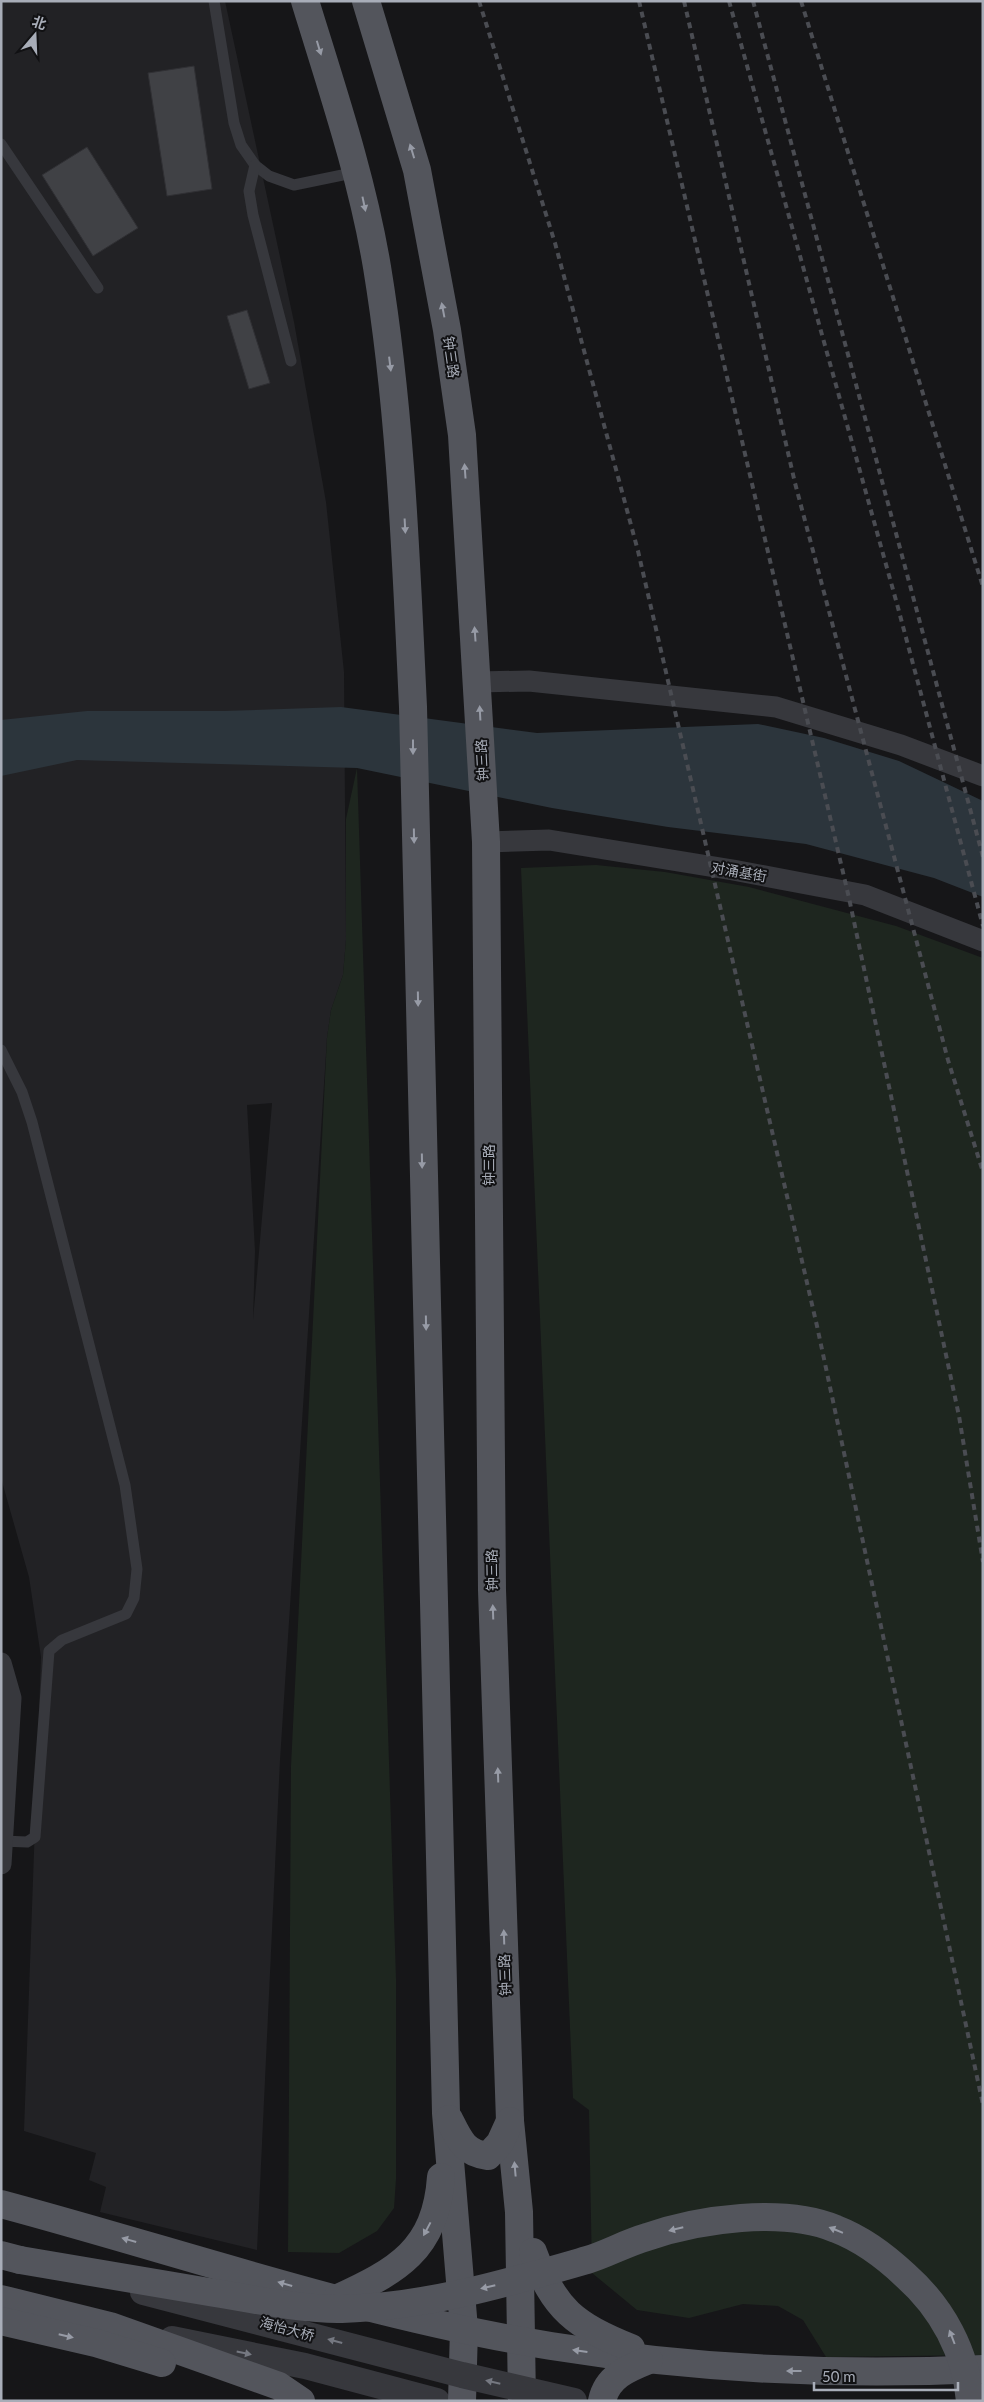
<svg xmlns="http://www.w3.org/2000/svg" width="984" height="2402" viewBox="0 0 984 2402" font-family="Lato,'Noto Sans SC',sans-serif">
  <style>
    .built { fill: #222225; fill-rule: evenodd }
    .green { fill: #1e261f }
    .water { fill: #2c353c }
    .building { fill: #404145; stroke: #303034 }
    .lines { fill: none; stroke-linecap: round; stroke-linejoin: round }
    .service { stroke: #37383d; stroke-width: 11 }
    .minor { stroke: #37383d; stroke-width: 21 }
    .tertiary { stroke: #37383d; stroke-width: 26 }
    .primary { stroke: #53555c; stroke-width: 28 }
    .rail { stroke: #4a4c52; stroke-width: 4; stroke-dasharray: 6 5; stroke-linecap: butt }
    .tertiary-bridge { stroke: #37383d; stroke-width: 26 }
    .primary-bridge { stroke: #53555c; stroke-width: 28 }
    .oneway { fill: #979ba6 }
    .oneway2 { fill: #757881 }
    .labels { text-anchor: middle; stroke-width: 4; stroke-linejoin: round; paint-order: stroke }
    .street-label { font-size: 14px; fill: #a8adb8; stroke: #111113 }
  </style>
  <rect width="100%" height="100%" fill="#161618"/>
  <path class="built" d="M 1,1 L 225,1 L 294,322 L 326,502 L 344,672 L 346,940 L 343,975 L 331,1010 L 327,1038 L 280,1760 L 257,2250 L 100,2212 L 106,2187 L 89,2180 L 96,2153 L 24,2131 L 41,1657 L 29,1577 L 1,1478 ZM 272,1103 L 272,1104 L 253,1320 L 255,1251 L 247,1105 Z"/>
  <g class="green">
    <path d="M 357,768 L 396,1979 L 396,2179 L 394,2208 L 377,2231 L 339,2253 L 288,2252 L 291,1766 L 327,1038 L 331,1010 L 343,975 L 346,940 L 346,819 Z"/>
    <path d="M 596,865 L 665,872 L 749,887 L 896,926 L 983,958 L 983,2355 L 826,2357 L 803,2320 L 778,2306 L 743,2304 L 689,2318 L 637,2310 L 592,2273 L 589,2110 L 573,2098 L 521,868 Z"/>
  </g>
  <path class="water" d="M 341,707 L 537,733 L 758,724 L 824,738 L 899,761 L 983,801 L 983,897 L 934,878 L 806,844 L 668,827 L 552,808 L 357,768 L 77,760 L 1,776 L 1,720 L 87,711 L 224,711 Z"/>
  <g class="building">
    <path d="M 194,66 L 212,189 L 167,196 L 148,73 Z"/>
    <path d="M 87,147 L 138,228 L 93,256 L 42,175 Z"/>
    <path d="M 247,310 L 270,383 L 249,389 L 227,316 Z"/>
  </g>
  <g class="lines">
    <g class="service">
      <path d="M 214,1 L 234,123 L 241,145 L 255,165 L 269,176 L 294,185 L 357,172"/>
      <path d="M 1,144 L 98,288"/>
      <path d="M 255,165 L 249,191 L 253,215 L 291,361"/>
      <path d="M 1,1050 L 22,1092 L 32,1122 L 125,1485 L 137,1569 L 134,1598 L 126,1614 L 62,1640 L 49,1651 L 35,1837 L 27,1842 L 2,1841"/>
    </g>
    <g class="minor">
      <path d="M 478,682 L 529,681 L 776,707 L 901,745 L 983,776"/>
      <path d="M 486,842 L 549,840 L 733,870 L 865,895 L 983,941"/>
      <path d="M 1,1663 L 11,1698 L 1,1864"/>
    </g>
    <path class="tertiary" d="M 172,2339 L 305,2366 L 437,2401"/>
    <g class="primary">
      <path d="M 305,1 C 332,89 362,177 377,267 C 401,413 406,560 413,707 L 446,2113 L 464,2329 L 462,2401"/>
      <path d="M 366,1 L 417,170 L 447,330 L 462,435 L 486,842 L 492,1590 L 510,2121 L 519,2212 L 522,2401"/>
      <path d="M 449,2119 C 459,2139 464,2153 488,2156 L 500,2143 L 510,2121"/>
      <path d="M 1,2204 C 184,2253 364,2316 551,2346 C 694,2369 838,2376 983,2369"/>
      <path d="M 533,2252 C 554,2310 575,2325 631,2348"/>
      <path d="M 1,2255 L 20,2260"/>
      <path d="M 1,2299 L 110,2326 L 279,2386 L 301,2401"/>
      <path d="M 336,2299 C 397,2271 436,2250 441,2177"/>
      <path d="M 1,2321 L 96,2343 L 162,2363"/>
      <path d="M 602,2401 C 607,2376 629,2368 649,2360"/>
    </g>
    <g class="rail">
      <path d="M 479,1 L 555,243 L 638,551 L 817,1326 L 983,2105"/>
      <path d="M 639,1 L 849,898 L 959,1416 L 983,1562"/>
      <path d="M 684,1 L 795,483 L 948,1060 L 983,1172"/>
      <path d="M 729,1 L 897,604 L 983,926"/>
      <path d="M 753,1 L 983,857"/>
      <path d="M 801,1 L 983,587"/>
    </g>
    <path class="tertiary-bridge" d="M 143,2292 L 462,2375 L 574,2401"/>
    <path class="primary-bridge" d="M 20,2260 C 85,2271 150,2282 215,2293 C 253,2299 304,2310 342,2309 C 426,2307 507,2283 587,2260 C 607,2254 626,2243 647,2237 C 699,2219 783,2207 836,2229 C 862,2239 886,2257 906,2276 C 942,2308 966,2352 970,2401"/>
  </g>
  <defs><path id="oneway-solid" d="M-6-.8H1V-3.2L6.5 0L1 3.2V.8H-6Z" transform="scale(1.25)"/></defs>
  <g class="oneway">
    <use href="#oneway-solid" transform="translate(319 48) rotate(73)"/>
    <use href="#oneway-solid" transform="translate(412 151) rotate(-107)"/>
    <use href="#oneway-solid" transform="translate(364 204) rotate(78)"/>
    <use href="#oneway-solid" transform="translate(443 310) rotate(-101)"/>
    <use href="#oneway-solid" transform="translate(390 364) rotate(83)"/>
    <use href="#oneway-solid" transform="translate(465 471) rotate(-94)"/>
    <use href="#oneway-solid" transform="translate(405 526) rotate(87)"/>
    <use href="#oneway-solid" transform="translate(475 634) rotate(-94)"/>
    <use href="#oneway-solid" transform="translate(480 713) rotate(-93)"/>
    <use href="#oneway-solid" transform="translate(413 747) rotate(90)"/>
    <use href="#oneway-solid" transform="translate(414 836) rotate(89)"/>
    <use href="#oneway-solid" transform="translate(418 999) rotate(89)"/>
    <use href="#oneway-solid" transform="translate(422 1161) rotate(89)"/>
    <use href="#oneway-solid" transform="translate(426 1323) rotate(89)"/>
    <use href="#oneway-solid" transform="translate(493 1612) rotate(-92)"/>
    <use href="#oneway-solid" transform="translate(498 1775) rotate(-92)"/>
    <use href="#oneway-solid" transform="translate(504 1937) rotate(-92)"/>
    <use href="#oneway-solid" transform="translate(515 2169) rotate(-95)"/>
    <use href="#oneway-solid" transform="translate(427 2229) rotate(118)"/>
    <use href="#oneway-solid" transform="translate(676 2229) rotate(166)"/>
    <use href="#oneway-solid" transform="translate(836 2230) rotate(-158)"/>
    <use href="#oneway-solid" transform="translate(129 2240) rotate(-164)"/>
    <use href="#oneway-solid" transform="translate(285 2284) rotate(-164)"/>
    <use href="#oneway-solid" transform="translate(488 2287) rotate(167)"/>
    <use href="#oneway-solid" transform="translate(66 2336) rotate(13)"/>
    <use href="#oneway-solid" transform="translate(952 2337) rotate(-111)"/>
    <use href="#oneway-solid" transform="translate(580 2351) rotate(-172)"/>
    <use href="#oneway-solid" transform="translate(794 2371) rotate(-180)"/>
  </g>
  <g class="oneway2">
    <use href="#oneway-solid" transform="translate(335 2341) rotate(-165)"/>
    <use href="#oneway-solid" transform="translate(244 2353) rotate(12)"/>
    <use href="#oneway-solid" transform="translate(493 2382) rotate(-167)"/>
  </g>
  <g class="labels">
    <g class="street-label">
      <text transform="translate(451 357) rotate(82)" y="5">钟三路</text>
      <text transform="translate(482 760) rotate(-93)" y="5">钟三路</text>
      <text transform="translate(739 872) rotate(10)" y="5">对涌基街</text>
      <text transform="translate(489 1165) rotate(-90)" y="5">钟三路</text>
      <text transform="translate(492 1570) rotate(-91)" y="5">钟三路</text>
      <text transform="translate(505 1975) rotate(-92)" y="5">钟三路</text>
      <text transform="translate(287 2329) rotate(15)" y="5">海怡大桥</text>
    </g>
  </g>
  <rect width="984" height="2402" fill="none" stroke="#a8adb8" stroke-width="5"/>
  <g transform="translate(35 35) rotate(19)" stroke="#111113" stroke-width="4" paint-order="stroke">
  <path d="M0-4L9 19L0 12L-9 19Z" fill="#a8adb8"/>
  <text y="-8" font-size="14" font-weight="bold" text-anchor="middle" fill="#a8adb8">北</text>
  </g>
  <path d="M814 2382v8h144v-8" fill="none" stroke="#a8adb8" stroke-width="2.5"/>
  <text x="822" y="2382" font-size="15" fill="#a8adb8" stroke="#111113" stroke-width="4" paint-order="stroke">50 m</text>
</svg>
